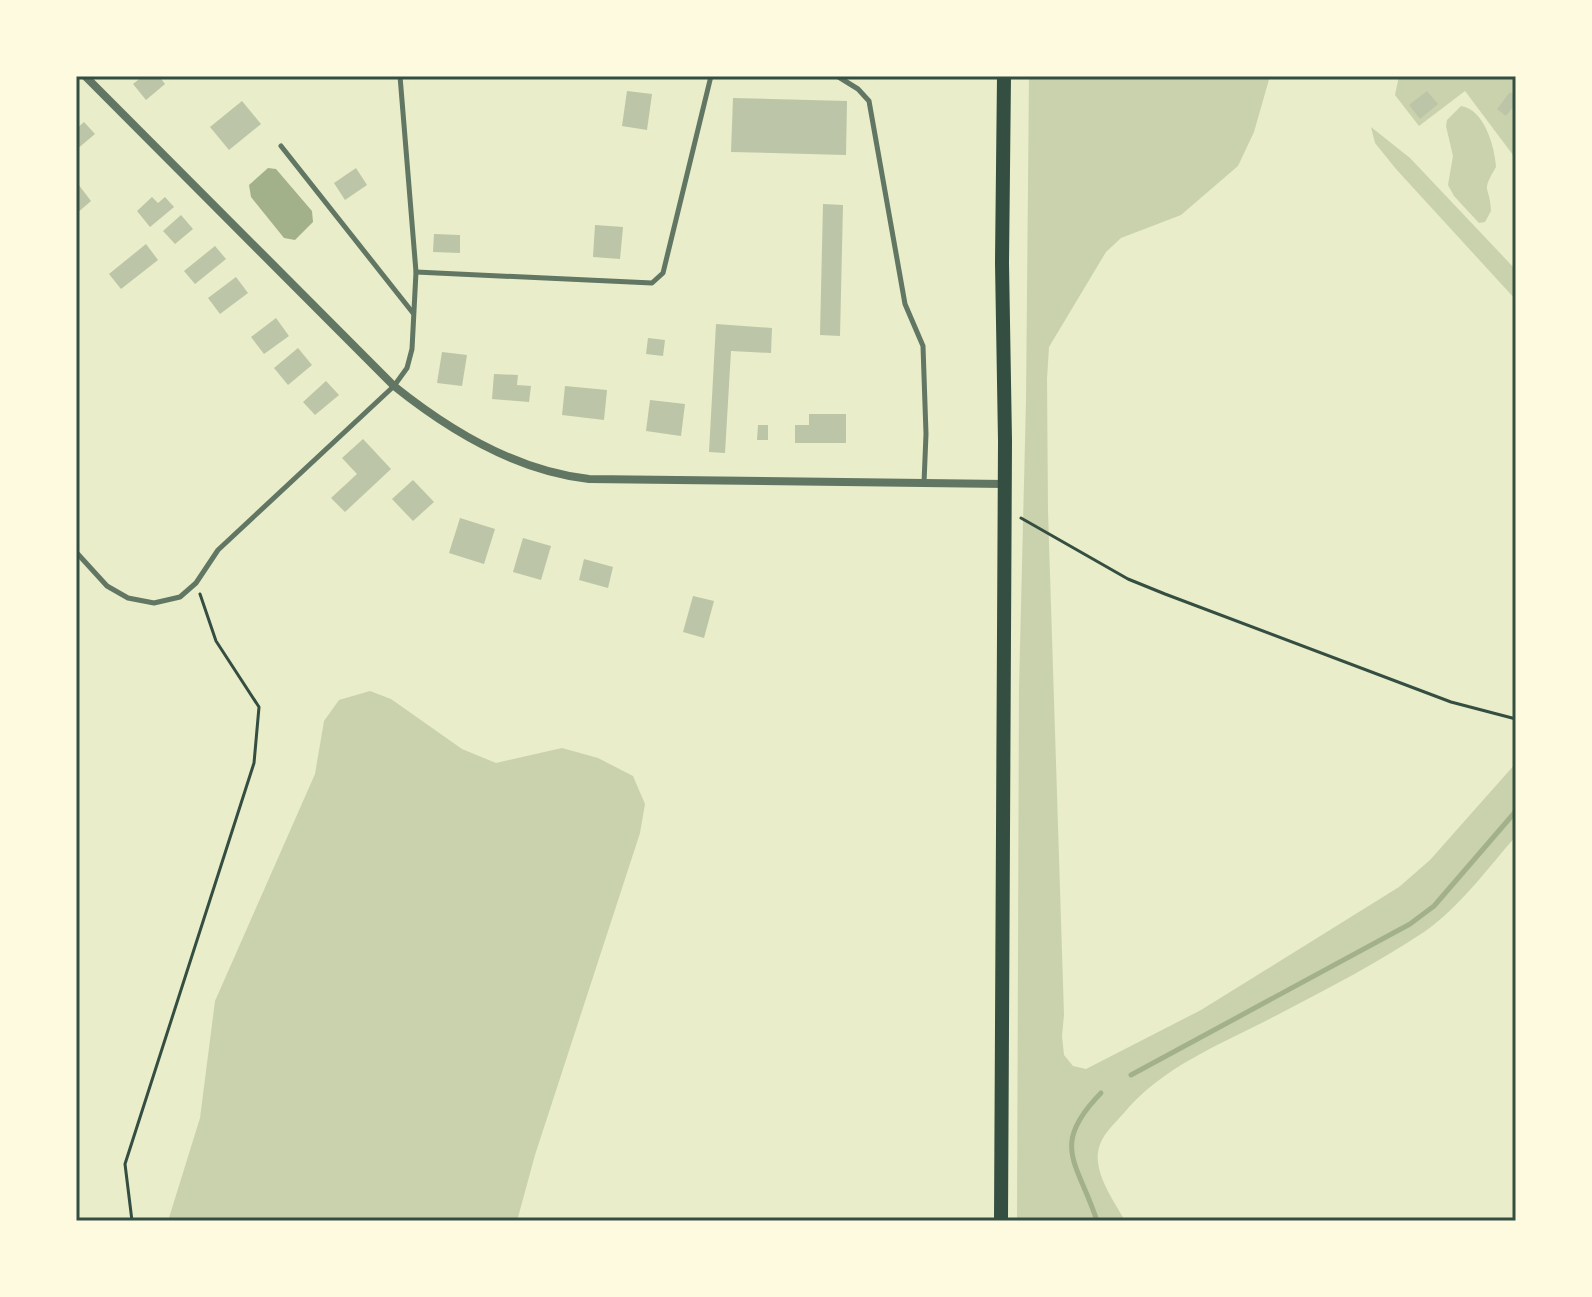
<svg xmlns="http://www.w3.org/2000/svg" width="1592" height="1297" viewBox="0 0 1592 1297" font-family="'Work Sans',sans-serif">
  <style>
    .green { fill: #cad2ad }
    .water { fill: #a3b18a }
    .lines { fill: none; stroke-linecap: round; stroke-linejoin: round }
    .stream { stroke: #a3b18a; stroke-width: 5 }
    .building { fill: #bcc5a7 }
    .path { stroke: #344e41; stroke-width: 3 }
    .service { stroke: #617663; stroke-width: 5 }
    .minor { stroke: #617663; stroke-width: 8 }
    .primary { stroke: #344e41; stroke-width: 14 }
    .neatline { fill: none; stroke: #344e41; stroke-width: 3 }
  </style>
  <rect width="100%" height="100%" fill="#e9edc9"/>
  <g class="green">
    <path d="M 1029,76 L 1270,76 L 1254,132 L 1238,166 L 1181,215 L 1121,238 L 1106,252 L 1049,347 L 1047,379 L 1048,511 L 1064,1015 L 1062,1036 L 1064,1055 L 1073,1066 L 1086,1069 L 1201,1010 L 1399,887 L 1430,860 L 1516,763 L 1516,836 C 1487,869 1460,907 1424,932 C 1379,962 1329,988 1281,1013 C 1226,1042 1163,1065 1123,1114 C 1115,1123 1106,1131 1101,1142 C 1089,1168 1113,1199 1125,1221 L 1017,1221 L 1019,688 L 1026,401 Z"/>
    <path d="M 1399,76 L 1516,76 L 1516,159 L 1465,91 L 1419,126 L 1395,95 Z"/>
    <path d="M 1461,106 C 1484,109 1495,147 1496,167 C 1480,194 1490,184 1491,211 L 1485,222 L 1479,223 L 1454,196 L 1448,185 L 1453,156 L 1446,126 L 1447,120 Z"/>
    <path d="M 1371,127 L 1410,158 L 1516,270 L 1516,300 L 1396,169 L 1375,143 Z"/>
    <path d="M 370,691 L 391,699 L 462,749 L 496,763 L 562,748 L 598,758 L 633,776 L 645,804 L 640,833 L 535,1155 L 517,1221 L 168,1221 L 200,1118 L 215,1001 L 315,774 L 324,721 L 339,700 Z"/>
  </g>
  <path class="water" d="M 268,168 L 276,169 L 312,211 L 313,222 L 295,240 L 284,238 L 251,197 L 249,185 Z"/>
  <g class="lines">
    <g class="stream">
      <path d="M 1131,1075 L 1410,924 L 1434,906 L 1516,811"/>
      <path d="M 1097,1221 C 1078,1162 1049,1146 1101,1093"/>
    </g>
  </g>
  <g class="building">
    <path d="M 143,76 L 159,76 L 165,84 L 146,100 L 133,84 Z"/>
    <path d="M 627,91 L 652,94 L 647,130 L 622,126 Z"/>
    <path d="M 1427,91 L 1438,104 L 1420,119 L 1409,105 Z"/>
    <path d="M 1510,92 L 1516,96 L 1516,103 L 1506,116 L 1497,109 Z"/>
    <path d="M 733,98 L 847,101 L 846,155 L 731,152 Z"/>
    <path d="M 242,101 L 261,124 L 229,150 L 210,127 Z"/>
    <path d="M 84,122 L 95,134 L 76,150 L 76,129 Z"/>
    <path d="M 356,168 L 367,185 L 345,200 L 334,183 Z"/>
    <path d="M 78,184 L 91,201 L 76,214 L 76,186 Z"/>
    <path d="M 152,197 L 158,203 L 165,197 L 174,207 L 150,227 L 137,211 Z"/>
    <path d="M 823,204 L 843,205 L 840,336 L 820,335 Z"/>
    <path d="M 181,215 L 193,229 L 175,244 L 163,231 Z"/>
    <path d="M 595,225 L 623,227 L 620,259 L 593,257 Z"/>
    <path d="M 434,234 L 460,235 L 460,253 L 433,252 Z"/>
    <path d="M 146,244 L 158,260 L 121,289 L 109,274 Z"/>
    <path d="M 215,246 L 226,259 L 195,284 L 184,271 Z"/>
    <path d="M 236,277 L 248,293 L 220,314 L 208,298 Z"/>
    <path d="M 276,318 L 289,336 L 264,354 L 251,337 Z"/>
    <path d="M 716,324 L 772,328 L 771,353 L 731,351 L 725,453 L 709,452 Z"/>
    <path d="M 648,338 L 665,340 L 663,356 L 646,354 Z"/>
    <path d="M 298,348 L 312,365 L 288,385 L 274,368 Z"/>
    <path d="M 442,352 L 467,355 L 462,386 L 437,383 Z"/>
    <path d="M 494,374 L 518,375 L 517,385 L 531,386 L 529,402 L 492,399 Z"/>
    <path d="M 326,381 L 339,395 L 315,415 L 303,402 Z"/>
    <path d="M 565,386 L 607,390 L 604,420 L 562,415 Z"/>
    <path d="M 650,400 L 685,404 L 681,436 L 646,431 Z"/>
    <path d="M 809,414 L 846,414 L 846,443 L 795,443 L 795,425 L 809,425 Z"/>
    <path d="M 758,425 L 768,425 L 768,440 L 757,440 Z"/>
    <path d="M 363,439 L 391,469 L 345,512 L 331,498 L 357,474 L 342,458 Z"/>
    <path d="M 413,480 L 434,502 L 413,521 L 392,499 Z"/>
    <path d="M 460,518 L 495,529 L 484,564 L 449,553 Z"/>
    <path d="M 523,538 L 551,546 L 541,580 L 513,572 Z"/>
    <path d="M 584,559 L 613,567 L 608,588 L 579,580 Z"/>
    <path d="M 693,596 L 714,601 L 704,638 L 683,632 Z"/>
  </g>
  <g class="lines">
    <g class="path">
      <path d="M 1021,518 L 1128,579 L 1165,594 L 1451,702 L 1516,719"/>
      <path d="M 132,1221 L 125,1164 L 254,763 L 259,707 L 216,641 L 200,594"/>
    </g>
    <g class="service">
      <path d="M 837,76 L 858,89 L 869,101 L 905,304 L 923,346 L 926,434 L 924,483"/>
      <path d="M 281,146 L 413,313"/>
      <path d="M 416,272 L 652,283 L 663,273 L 711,76"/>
      <path d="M 76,552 L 107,586 L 128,598 L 154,603 L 180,597 L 196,583 L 218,550 L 394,386 L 407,368 L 412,349 L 416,272 L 400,76"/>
    </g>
    <path class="minor" d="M 85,76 L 394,386 C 450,431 516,471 589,479 L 1005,484"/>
    <path class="primary" d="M 1001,1221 L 1005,441 L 1002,263 L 1004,76"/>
  </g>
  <rect width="1592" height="1297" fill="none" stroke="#fefae0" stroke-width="156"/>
  <rect x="78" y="78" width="1436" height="1141" class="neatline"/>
</svg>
